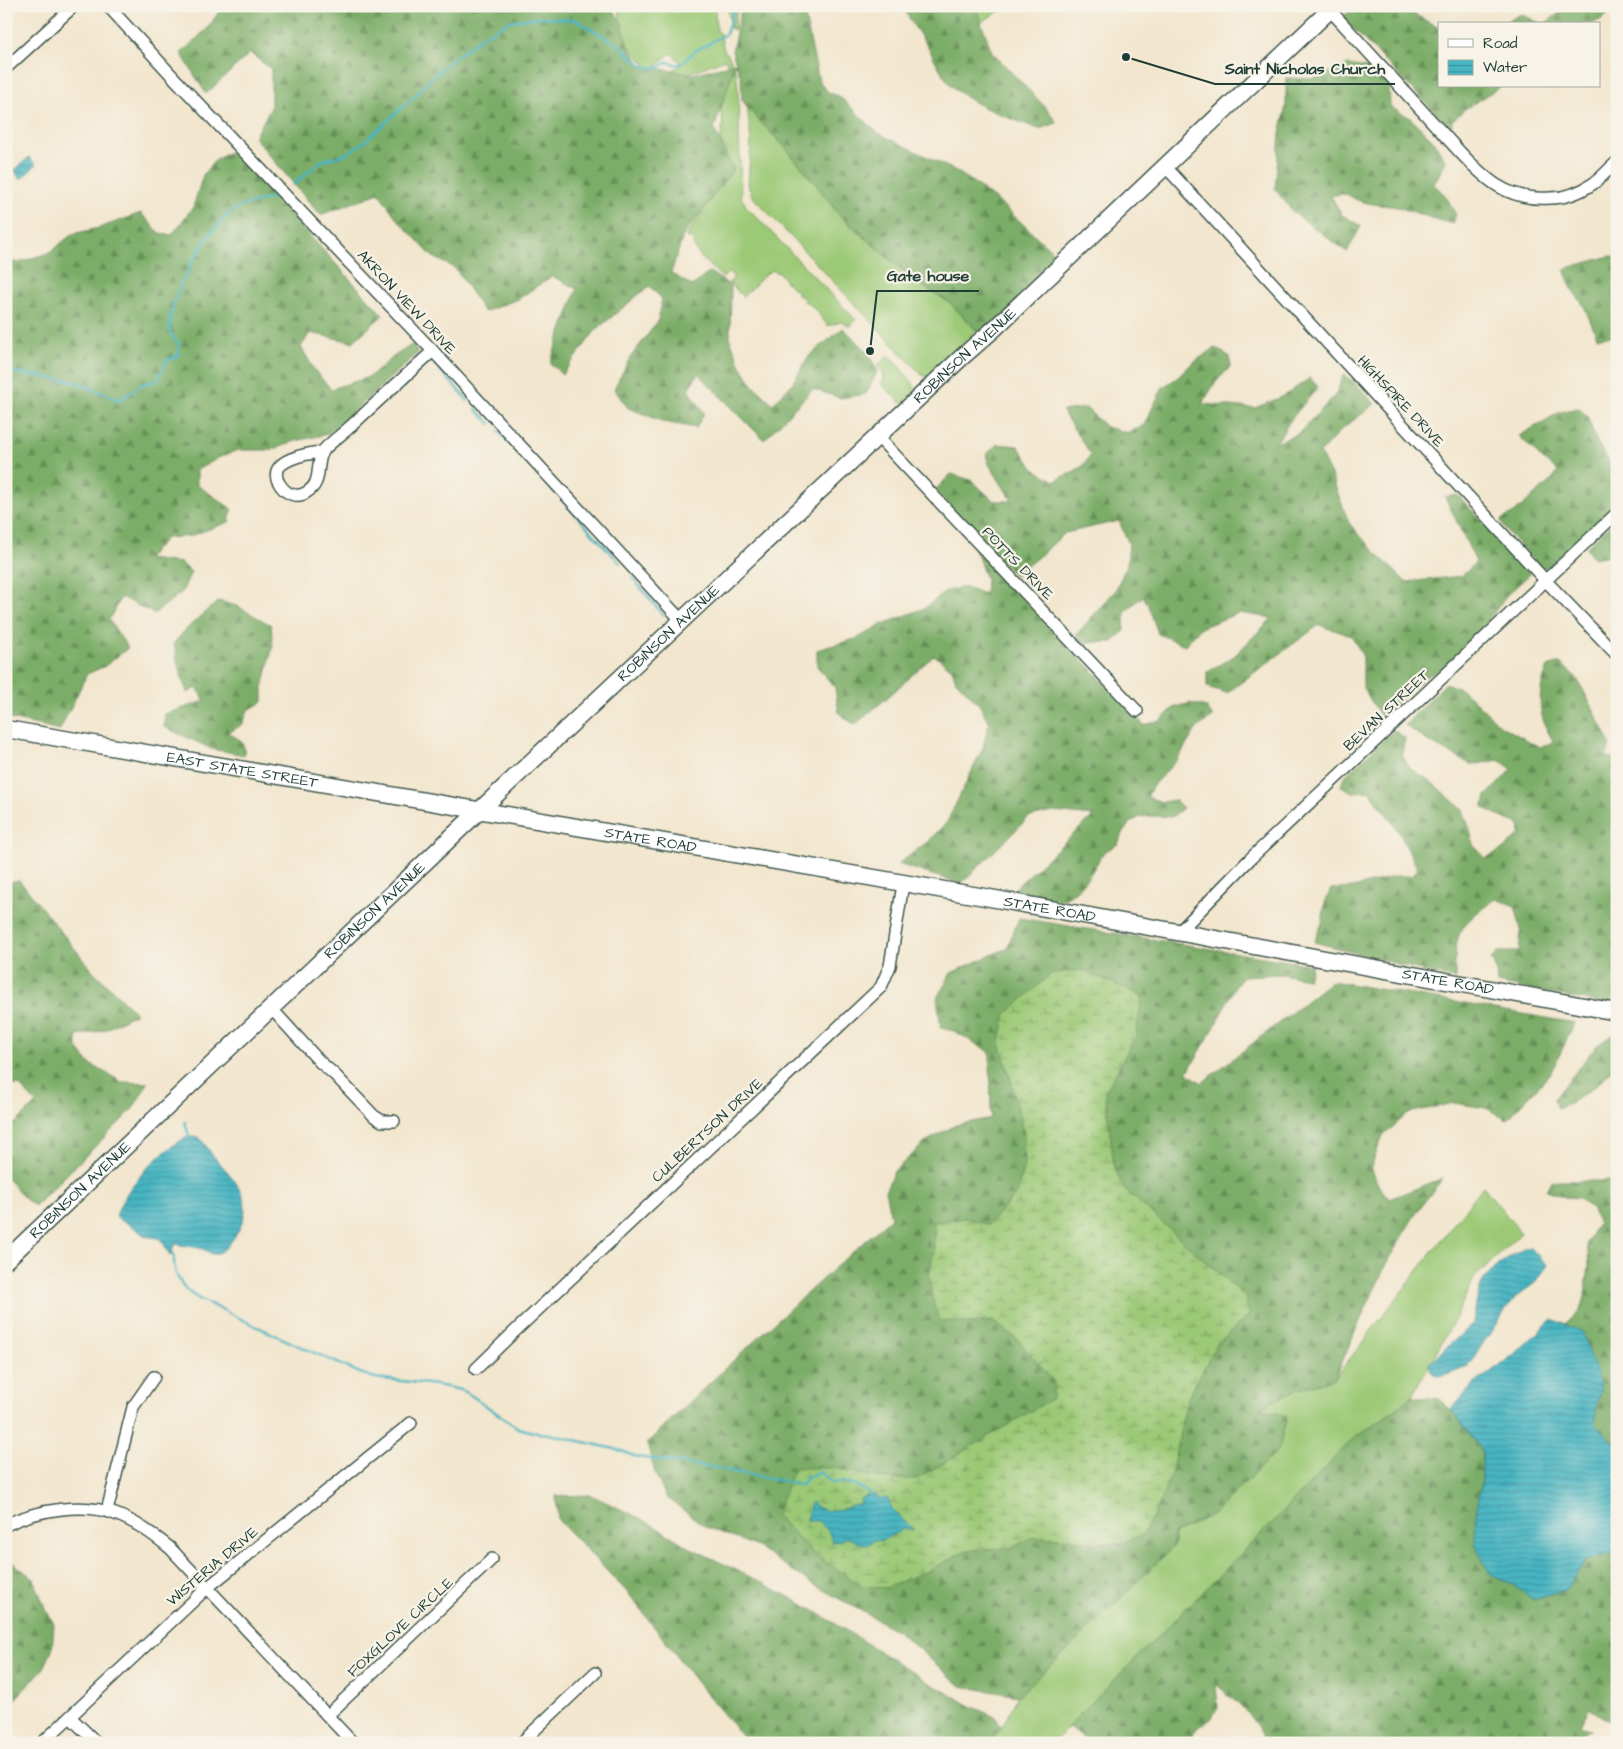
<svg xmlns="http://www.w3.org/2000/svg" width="1623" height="1749" viewBox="0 0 1623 1749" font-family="'Architects Daughter',sans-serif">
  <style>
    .grass { fill: #9bc976; stroke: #5d8355 }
    .forest { fill: url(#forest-firs); stroke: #4e754e; fill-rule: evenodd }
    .wetland { fill: url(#wetland-marsh); stroke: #5d8355 }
    .water { fill: url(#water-rules); stroke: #33797b }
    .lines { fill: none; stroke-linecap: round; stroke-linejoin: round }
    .stream { stroke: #47b5c2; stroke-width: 2.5 }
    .street-casing { stroke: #3f564b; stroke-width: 14 }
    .secondary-casing { stroke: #3f564b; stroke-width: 19 }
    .street { stroke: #fff; stroke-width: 11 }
    .secondary { stroke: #fff; stroke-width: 16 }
    .labels { text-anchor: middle; stroke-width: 4.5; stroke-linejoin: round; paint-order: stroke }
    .street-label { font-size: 15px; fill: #1f3d34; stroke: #f7f3e8 }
    .leader { fill: none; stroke: #1f3d34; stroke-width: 2 }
    .callout-dot { fill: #1f3d34; stroke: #f7f3e8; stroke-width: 2 }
    .callout-label { font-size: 16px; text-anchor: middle; font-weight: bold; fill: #1f3d34; stroke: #f7f3e8; stroke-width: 4.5; stroke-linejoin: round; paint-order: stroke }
  </style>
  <defs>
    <pattern id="forest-firs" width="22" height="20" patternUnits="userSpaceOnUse" patternTransform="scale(1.25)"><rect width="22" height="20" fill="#7cad67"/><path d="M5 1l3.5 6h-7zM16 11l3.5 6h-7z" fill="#658e56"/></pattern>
    <pattern id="wetland-marsh" width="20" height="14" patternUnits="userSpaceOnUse" patternTransform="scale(1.25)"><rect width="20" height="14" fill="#9bc976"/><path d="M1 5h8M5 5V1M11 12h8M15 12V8" fill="none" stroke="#7ea462"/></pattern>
    <pattern id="water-rules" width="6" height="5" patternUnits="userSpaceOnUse" patternTransform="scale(1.25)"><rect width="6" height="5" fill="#47b5c2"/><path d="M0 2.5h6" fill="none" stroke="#3b949e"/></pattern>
  </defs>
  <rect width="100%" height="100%" fill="#f7f3e8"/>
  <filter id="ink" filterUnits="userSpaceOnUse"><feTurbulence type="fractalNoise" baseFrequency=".02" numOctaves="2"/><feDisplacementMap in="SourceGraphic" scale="10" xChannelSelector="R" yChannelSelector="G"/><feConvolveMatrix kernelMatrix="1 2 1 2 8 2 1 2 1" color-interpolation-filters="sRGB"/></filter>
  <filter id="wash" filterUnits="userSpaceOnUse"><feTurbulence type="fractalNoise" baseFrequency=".0096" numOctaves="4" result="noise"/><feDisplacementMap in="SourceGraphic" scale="20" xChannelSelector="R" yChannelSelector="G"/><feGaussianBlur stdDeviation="1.12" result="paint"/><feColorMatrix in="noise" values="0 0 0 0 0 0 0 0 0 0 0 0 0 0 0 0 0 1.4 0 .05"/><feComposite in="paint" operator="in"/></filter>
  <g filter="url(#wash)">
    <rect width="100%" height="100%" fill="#f2e6ce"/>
    <g class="grass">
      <path d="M 617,6 L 717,6 L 715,17 L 717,30 L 720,33 L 724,50 L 729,56 L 736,71 L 738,89 L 741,197 L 746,206 L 856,320 L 850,326 L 841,322 L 828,326 C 821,318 813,304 804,301 L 803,297 L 797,295 L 797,291 L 787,283 L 779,272 L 777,273 L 773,270 L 767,273 L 743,297 L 729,282 L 734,278 L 729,272 L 723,278 C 713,268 691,253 693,238 L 687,238 L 687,235 L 732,168 L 720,140 L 723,124 L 721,111 L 721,98 L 729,68 L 725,59 L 692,72 L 671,74 L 672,71 L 679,66 L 680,62 L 671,53 L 655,68 L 647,67 L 611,25 L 620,17 L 619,10 Z"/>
      <path d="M 728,6 L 740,6 L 736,15 L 735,30 L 730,28 C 731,21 727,14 728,6 Z"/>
      <path d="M 975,6 L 1008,6 L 981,22 Z"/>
      <path d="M 746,97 L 916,282 L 949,302 L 977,331 L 928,377 L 922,375 L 752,196 L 748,185 L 751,141 Z"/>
      <path d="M 889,355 L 913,383 L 915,391 L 902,404 L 881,384 L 883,382 L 884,374 L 878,365 Z"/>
      <path d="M 1483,1186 L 1521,1233 L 1475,1277 L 1451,1326 L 1412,1396 L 1395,1410 L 1354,1438 L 1277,1518 L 1053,1743 L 989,1743 L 1002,1727 L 1018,1696 L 1067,1650 L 1174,1546 L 1174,1534 L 1215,1513 L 1259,1408 L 1299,1389 L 1335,1378 Z"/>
    </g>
    <g class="forest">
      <path d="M 220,6 L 610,6 L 622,23 L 628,46 L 642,66 L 693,74 L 736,63 L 732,51 L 742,6 L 813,6 L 805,16 L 819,81 L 829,93 L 839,96 L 878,133 L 956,171 L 970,180 L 1000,203 L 1064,262 L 984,337 L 949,302 L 916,282 L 840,216 L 814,182 L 784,146 L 751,112 L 742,100 L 741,78 L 736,63 L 714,129 L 728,159 L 734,168 L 683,236 L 671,273 L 692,286 L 710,272 L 731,286 L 730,339 L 741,366 L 753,385 L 773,404 L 792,384 L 809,356 L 843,328 L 865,349 L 878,370 L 866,394 L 840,398 L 813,389 L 764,440 L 698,374 L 688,389 L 704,413 L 696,428 L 664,422 L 628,408 L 614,389 L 630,358 L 658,321 L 662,299 L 649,286 L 596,330 L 562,375 L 550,363 L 577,289 L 552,276 L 518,299 L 484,312 L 456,269 L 432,256 L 398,220 L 379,193 L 320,215 L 254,137 L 271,108 L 271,69 L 250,53 L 206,94 L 181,53 L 207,29 L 221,9 Z"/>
      <path d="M 903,6 L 975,6 L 992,52 L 1048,110 L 1057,123 L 1039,129 C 1010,118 970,106 949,83 C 940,72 935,58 927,46 C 919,32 909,21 903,6 Z"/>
      <path d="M 1353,6 L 1400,6 L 1439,28 L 1439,86 L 1501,86 L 1465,109 L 1452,121 L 1452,130 L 1343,18 Z"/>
      <path d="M 1569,6 L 1615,6 L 1604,18 L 1591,24 L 1544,24 Z"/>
      <path d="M 1521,14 L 1542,24 L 1502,24 Z"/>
      <path d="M 1347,65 L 1375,69 L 1389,83 L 1390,107 L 1409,117 L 1433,140 L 1446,161 L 1434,184 L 1446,196 L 1456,215 L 1453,224 C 1434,220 1416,212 1397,207 C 1386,205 1374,205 1363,202 C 1346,197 1352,191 1331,196 L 1342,215 L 1361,226 L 1347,252 L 1294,213 L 1275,189 L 1280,134 L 1286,106 L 1286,78 L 1313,79 Z"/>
      <path d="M 232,151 L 383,315 L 353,342 L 310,333 L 301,347 L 315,371 L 331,389 L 369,377 L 396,355 L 413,344 L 418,353 L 328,434 L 295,441 L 272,450 L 238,450 L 220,457 L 197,470 L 197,485 L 232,509 L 229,522 L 190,536 L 166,538 L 147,559 L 181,563 L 191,572 L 182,592 L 154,614 L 121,597 L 109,620 L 128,648 L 105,666 L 87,674 L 60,730 L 6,718 L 6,260 L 18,263 L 51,252 L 72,234 L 99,228 L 141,213 L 159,233 L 172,235 L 193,207 L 203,175 L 215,160 Z"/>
      <path d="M 1610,256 L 1617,257 L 1617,336 L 1597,337 L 1584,306 L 1573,291 L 1564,269 Z"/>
      <path d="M 1215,348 L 1229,356 L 1231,366 L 1215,383 L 1202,404 L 1255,408 L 1284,396 L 1310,378 L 1318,387 L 1292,418 L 1276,443 L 1299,433 L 1336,394 L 1344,374 L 1361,389 L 1375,404 L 1342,429 L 1320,453 L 1331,475 L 1349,523 L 1372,549 L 1406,582 L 1462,576 L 1476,562 L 1445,497 L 1458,495 L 1530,574 L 1509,593 L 1472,641 L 1442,669 L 1425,677 L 1381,717 L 1363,688 L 1363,657 L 1352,636 L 1319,625 L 1227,693 L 1207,687 L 1207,672 L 1234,656 L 1272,618 L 1239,613 L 1200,628 L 1185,645 L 1158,634 L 1149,607 L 1143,596 L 1125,612 L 1124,631 L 1113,642 L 1086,643 L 1076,635 L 1115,591 L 1127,565 L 1129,544 L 1119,521 L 1065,533 L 1044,552 L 1015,576 L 935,490 L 951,474 L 971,480 L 994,501 L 1012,501 L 989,464 L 986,455 L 997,444 L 1018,446 L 1034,469 L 1055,481 L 1082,467 L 1091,455 L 1062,411 L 1086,408 L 1106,427 L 1128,433 L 1144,425 L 1163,387 L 1177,378 L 1191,364 Z"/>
      <path d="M 1578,408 L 1587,416 L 1598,444 L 1617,472 L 1617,506 L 1545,568 L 1540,568 L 1504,528 L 1501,520 L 1514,513 L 1554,478 L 1558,471 L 1538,455 L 1519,436 L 1560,412 Z"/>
      <path d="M 1617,518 L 1617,564 L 1612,565 L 1609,555 L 1594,558 L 1586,548 Z"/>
      <path d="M 974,545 L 1144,725 L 1160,721 L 1173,708 L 1190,703 L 1206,707 L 1213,717 L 1197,728 L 1177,760 L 1154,784 L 1147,797 L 1162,802 L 1175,800 L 1183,808 L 1172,817 C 1140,815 1131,813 1118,844 L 1104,852 L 1089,876 L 1076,891 L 1060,901 L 1014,889 L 1093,816 L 1053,812 L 1029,817 L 961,884 L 898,864 L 926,843 L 947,822 L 983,748 L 989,723 L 979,704 L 956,681 L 952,669 L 934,655 L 888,697 L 855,725 L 839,713 L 835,688 L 817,666 L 817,650 L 858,638 L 881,625 L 925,608 L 946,591 L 965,587 L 985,594 L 986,580 Z"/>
      <path d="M 219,601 L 237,606 L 271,625 L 273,646 L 263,687 L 263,702 L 248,710 L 243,724 L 228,733 C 238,738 246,742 244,755 L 212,749 L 164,727 L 165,714 L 205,701 L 197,688 L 187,693 L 178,665 L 174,643 C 187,627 202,614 219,601 Z"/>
      <path d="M 1560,663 L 1577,678 L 1606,734 L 1610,745 L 1606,758 L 1617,757 L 1617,1006 L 1497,983 L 1496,969 L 1491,959 L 1498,952 L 1519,952 L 1521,930 L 1515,906 L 1496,899 C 1484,907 1464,921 1459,935 C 1454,949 1455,964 1455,979 L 1314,942 L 1322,923 L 1325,903 L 1331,889 L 1353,888 L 1396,876 L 1411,876 L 1418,869 L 1400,834 L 1370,791 L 1353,792 L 1341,786 L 1344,777 L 1394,730 L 1405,738 L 1402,754 L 1409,768 L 1429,780 L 1463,810 L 1470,830 L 1473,845 L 1486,858 L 1505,848 L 1520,834 L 1519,824 L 1503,818 L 1483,807 L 1486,796 L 1512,769 L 1499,760 L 1472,765 L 1426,740 L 1405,725 L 1446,683 L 1464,691 L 1501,726 L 1540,747 L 1554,742 C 1538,718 1536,694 1548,667 Z"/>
      <path d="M 19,880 L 93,971 L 136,1013 L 105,1030 L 77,1036 L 77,1048 L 90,1064 L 122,1082 L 148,1083 L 132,1110 L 35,1206 L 26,1200 L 6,1177 L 6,1128 L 16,1123 L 36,1103 L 19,1085 L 6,1086 L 6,883 Z"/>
      <path d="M 1019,918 L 1312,965 L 1308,979 L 1282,974 L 1243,976 L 1233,990 L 1213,1030 L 1187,1073 L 1202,1083 L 1332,981 L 1575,1023 L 1550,1074 L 1507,1120 L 1486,1108 L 1454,1103 L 1408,1113 L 1382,1137 L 1371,1167 L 1378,1185 L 1389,1199 L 1443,1178 C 1435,1189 1425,1200 1417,1212 C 1383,1263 1360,1322 1335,1378 L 1299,1389 L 1260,1408 L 1287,1416 L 1279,1449 L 1215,1513 L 1174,1533 L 1174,1546 L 1067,1650 L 1018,1696 L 961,1686 L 899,1632 L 809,1582 L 758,1547 L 706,1527 L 666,1497 L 655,1473 L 647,1443 C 726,1366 808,1291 891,1218 L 885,1191 L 894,1171 L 927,1141 L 956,1125 L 991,1118 L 990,1052 L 954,1031 L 941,1028 L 937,998 L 951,973 L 1007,948 ZM 1051,974 L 1136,1035 L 1105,1093 L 1114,1166 L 1124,1189 L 1245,1296 L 1249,1315 L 1216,1345 L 1187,1400 L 1171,1474 L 1059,1538 L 1033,1537 L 1011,1548 L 966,1550 L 932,1569 L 886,1588 L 833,1468 L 885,1479 L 917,1479 L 1053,1398 L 1054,1382 L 1018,1340 L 993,1321 L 974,1324 L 940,1320 L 929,1276 L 934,1249 L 934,1222 L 965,1218 L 988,1225 L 1017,1194 L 1024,1165 L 1024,1133 L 1011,1081 L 1000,1043 L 1005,1015 Z"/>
      <path d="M 1617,1032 L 1617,1065 C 1600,1083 1580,1100 1557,1109 L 1554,1099 L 1596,1046 Z"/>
      <path d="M 1617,1179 L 1617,1446 L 1594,1423 L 1600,1390 L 1582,1332 L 1565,1325 L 1580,1311 L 1586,1289 L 1589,1266 L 1587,1242 L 1598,1223 L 1592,1210 L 1579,1198 L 1565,1197 L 1546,1190 L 1551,1181 L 1600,1181 Z"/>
      <path d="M 1412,1396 L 1440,1399 L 1458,1418 L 1482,1451 L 1482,1480 L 1476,1514 L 1489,1573 L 1510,1583 L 1534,1600 L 1565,1590 L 1587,1559 L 1617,1554 L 1617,1730 L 1615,1725 L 1589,1708 L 1581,1725 L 1591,1730 L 1574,1736 L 1572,1743 L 1266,1743 C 1257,1719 1235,1701 1216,1684 L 1218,1708 L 1211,1719 L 1198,1727 L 1187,1743 L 1091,1743 L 1068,1726 L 1277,1518 L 1354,1438 L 1395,1410 Z"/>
      <path d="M 591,1495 L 644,1520 L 689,1547 L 763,1583 L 815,1611 L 930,1683 L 971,1706 L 995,1717 L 1002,1727 L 989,1743 L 748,1743 L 699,1685 L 628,1593 L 558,1520 L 556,1496 Z"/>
      <path d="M 6,1553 L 12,1562 L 34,1579 L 45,1608 L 54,1624 L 52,1651 L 44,1668 L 6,1709 L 6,1658 L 9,1654 L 6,1635 Z"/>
    </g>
    <path class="wetland" d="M 1082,970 L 1142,996 L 1136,1035 L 1105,1093 L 1114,1166 L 1124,1189 L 1245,1296 L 1249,1315 L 1216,1345 L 1187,1400 L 1171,1474 L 1156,1512 L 1141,1536 L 1116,1544 L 1059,1538 L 1033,1537 L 1011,1548 L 966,1550 L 932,1569 L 886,1588 L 862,1586 L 814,1554 L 776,1515 L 794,1468 L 833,1468 L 885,1479 L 917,1479 L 1053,1398 L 1054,1382 L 1018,1340 L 993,1321 L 968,1323 L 940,1320 L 933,1302 L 929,1276 L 934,1249 L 934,1222 L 965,1218 L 988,1225 L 1017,1194 L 1024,1165 L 1024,1133 L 1011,1081 L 1000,1043 L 1005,1015 L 1051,974 Z"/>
    <g class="water">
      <path d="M 29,157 L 36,165 L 22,178 L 19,178 L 15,170 Z"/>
      <path d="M 189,1136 L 195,1136 L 200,1138 C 206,1145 210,1153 216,1159 C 239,1184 257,1203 235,1236 C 231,1242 224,1252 216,1254 C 211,1255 209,1252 205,1250 C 199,1247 184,1246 176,1244 L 172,1250 L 174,1254 L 170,1256 C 167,1250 164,1243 159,1238 C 140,1237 144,1233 130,1225 C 125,1221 120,1222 116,1216 C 126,1185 160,1151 189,1136 Z"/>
      <path d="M 1529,1247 L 1548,1265 L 1535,1283 L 1515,1298 L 1505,1311 L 1467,1367 L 1450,1374 L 1439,1376 L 1431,1372 L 1429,1363 L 1473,1324 C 1475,1312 1477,1288 1485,1278 C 1494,1266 1515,1252 1529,1247 Z"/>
      <path d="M 1552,1319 L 1582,1332 L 1596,1370 L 1600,1390 L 1594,1423 L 1617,1446 L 1617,1554 L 1587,1559 L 1565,1590 L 1534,1600 L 1510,1583 L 1489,1573 L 1475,1544 L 1476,1514 L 1482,1480 L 1482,1451 L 1458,1418 L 1451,1410 L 1473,1385 L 1517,1352 Z"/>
      <path d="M 870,1494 L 877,1495 L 878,1499 L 887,1498 L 894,1512 L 914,1530 L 902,1529 C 896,1535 888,1536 882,1541 L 874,1540 L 868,1545 L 858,1543 L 847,1537 L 839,1541 L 832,1542 L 829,1532 L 818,1521 L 806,1520 L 811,1502 L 816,1507 L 827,1511 C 833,1509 837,1510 843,1509 C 849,1508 852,1505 859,1505 L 861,1498 Z"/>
    </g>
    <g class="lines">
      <g class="stream">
        <path d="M 293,185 L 321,161 L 346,154 L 365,141 L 392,117 L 415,96 L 431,78 L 454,58 L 483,36 L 510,21 L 540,17 L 576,20 L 620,46 L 642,66 L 658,68 L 667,62 L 680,65 L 695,51 L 726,34 L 735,6"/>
        <path d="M 435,364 L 468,401"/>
        <path d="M 6,371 L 76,382 L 119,400 L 132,392 L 142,384 L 157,381 L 167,360 L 178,356 L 179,344 C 176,340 171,336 170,331 C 165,300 209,226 235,209 C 244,204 262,201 272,198"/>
        <path d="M 400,389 L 413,377"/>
        <path d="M 476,409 L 491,424"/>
        <path d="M 498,431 L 555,493"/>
        <path d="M 562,500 L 620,563"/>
        <path d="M 632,577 L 663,615"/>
        <path d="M 185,1122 L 189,1136"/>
        <path d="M 174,1254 C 173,1267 177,1280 186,1289 C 196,1300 211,1304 223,1310 C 268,1333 314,1353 360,1373 L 375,1378 L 437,1385 L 461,1390 L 472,1396 L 518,1428 L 538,1433 L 549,1434 L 619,1450 L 637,1457 L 716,1468 L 802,1485 L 807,1478 L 820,1472 L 832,1483 C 847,1480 858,1485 870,1494"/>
      </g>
    </g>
  </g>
  <g filter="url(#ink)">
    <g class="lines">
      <g class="street-casing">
        <g id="street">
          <path d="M 108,6 L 175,79 L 433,351 L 682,621"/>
          <path d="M 1330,10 L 1458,150 C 1485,179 1507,201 1550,198 C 1566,198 1581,192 1594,183 C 1602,177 1609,169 1617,162"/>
          <path d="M 6,68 L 74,6"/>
          <path d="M 1165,166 L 1545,580 L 1617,655"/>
          <path d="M 877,436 L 1137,711"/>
          <path d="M 323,452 C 309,453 265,460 279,483 C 285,494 297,499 307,492 C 323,483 315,464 323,451 C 327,445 345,432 351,426 C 378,401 405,376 433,351"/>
          <path d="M 1179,932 L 1250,859 L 1617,513"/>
          <path d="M 271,1008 L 320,1062 L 335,1075 L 374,1116 L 382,1121 L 394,1121"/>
          <path d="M 476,1369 L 513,1333 L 881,987 L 890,966 L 903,884"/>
          <path d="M 107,1511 L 133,1407 L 154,1377"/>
          <path d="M 6,1525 C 35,1510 83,1502 115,1514 C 135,1521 153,1534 170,1548 L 353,1743"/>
          <path d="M 328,1715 L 492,1559"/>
          <path d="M 70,1717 L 97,1743"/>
          <path d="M 42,1743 L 207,1588 L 411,1423"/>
          <path d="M 521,1743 L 595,1673"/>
        </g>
      </g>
      <g class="secondary-casing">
        <g id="secondary">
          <path id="s1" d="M 6,729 L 979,896 L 1617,1012"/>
          <path id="s2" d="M 6,1260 L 480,810 L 962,357 L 995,328 L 1334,6"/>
        </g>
      </g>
      <use href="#street" class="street"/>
      <use href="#secondary" class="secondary"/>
    </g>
  </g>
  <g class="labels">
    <g class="street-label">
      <text transform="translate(407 302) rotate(47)" y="5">AKRON VIEW DRIVE</text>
      <text dy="5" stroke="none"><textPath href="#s2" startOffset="1318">ROBINSON AVENUE</textPath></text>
      <text transform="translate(1401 401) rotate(47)" y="5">HIGHSPIRE DRIVE</text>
      <text transform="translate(1018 563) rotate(46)" y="5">POTTS DRIVE</text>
      <text dy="5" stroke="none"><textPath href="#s2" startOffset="912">ROBINSON AVENUE</textPath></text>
      <text transform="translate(1386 710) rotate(-43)" y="5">BEVAN STREET</text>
      <text dy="5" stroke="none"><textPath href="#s1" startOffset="240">EAST STATE STREET</textPath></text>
      <text dy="5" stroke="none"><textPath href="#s1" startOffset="654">STATE ROAD</textPath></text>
      <text dy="5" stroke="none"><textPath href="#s1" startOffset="1059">STATE ROAD</textPath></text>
      <text dy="5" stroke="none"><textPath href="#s2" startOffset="508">ROBINSON AVENUE</textPath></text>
      <text dy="5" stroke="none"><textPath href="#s1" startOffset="1464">STATE ROAD</textPath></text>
      <text transform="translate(707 1130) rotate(-43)" y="5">CULBERTSON DRIVE</text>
      <text dy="5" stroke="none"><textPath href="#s2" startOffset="102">ROBINSON AVENUE</textPath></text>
      <text transform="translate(212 1566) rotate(-40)" y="5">WISTERIA DRIVE</text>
      <text transform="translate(400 1627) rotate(-43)" y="5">FOXGLOVE CIRCLE</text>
    </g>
  </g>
  <path class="leader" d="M1126 57L1215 84H1395M870 351L877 291H979"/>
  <g class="callout-dot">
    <circle cx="1126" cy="57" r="5"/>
    <circle cx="870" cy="351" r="5"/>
  </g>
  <g class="callout-label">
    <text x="1305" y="74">Saint Nicholas Church</text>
    <text x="928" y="281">Gate house</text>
  </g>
  <rect width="1623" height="1749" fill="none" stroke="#f7f3e8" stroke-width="25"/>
  <rect x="1438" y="22" width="162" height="65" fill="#f7f3e8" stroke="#a1aaa0"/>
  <rect x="1448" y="39" width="25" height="8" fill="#ffffff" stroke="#a1aaa0"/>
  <text x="1483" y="48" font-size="15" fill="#1f3d34">Road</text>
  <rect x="1448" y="60" width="25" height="15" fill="url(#water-rules)" stroke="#a1aaa0"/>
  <text x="1483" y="72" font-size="15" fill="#1f3d34">Water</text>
</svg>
